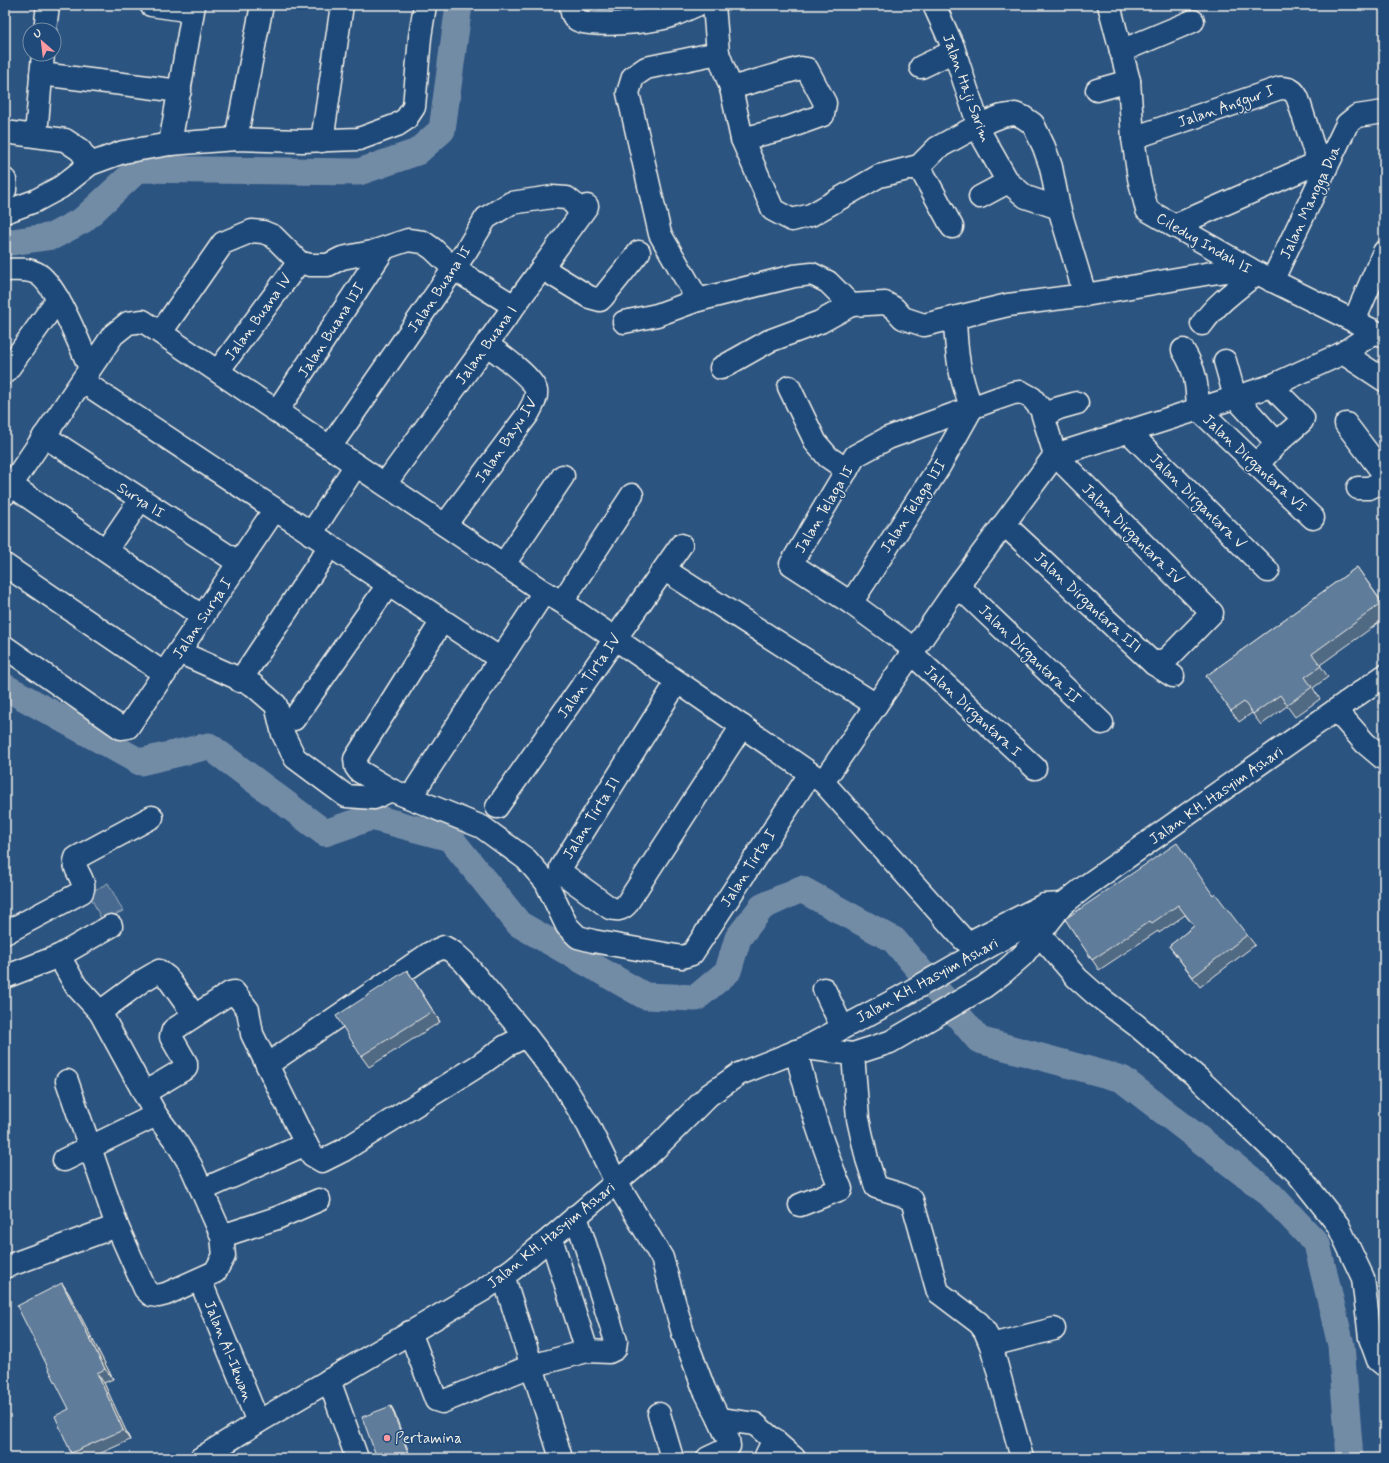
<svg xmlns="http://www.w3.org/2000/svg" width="1389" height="1463" viewBox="0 0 1389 1463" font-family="Mynerve,sans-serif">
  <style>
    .green { fill: #496b90; stroke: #9eaebc }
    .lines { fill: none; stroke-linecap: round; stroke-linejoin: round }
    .river { stroke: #738ca6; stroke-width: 27 }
    .minor-casing { stroke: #f4f1e8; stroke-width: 25 }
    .major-casing { stroke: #f4f1e8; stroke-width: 25 }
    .minor { stroke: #1f4a7a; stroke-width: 22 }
    .major { stroke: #1f4a7a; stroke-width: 22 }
    .wall { fill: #516a84; stroke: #f4f1e8 }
    .shaded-wall { fill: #42566c; stroke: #f4f1e8 }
    .building { fill: #5e7b9a; stroke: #f4f1e8 }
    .poi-dot { fill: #ff9aa2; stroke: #1f4a7a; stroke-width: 1.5 }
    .labels { text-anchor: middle; stroke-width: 3; stroke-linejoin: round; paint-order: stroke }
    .street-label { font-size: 15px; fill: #f4f1e8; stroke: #1f4a7a }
    .poi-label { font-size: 15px; fill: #f4f1e8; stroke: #1f4a7a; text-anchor: start }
  </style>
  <rect width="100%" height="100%" fill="#2c5481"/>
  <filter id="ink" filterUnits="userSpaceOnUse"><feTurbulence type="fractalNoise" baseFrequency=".025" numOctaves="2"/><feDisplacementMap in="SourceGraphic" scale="8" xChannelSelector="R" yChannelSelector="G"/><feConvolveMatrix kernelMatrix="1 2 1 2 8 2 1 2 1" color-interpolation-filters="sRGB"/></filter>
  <g filter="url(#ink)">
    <path class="green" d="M 108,883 L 123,911 L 102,921 L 89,893 Z"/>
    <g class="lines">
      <g class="river">
        <path d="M 5,243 L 53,236 L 83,220 L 138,169 L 359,172 L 417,152 L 442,130 L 459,5"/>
        <path d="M 5,687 L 140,762 L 209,746 L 325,833 L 371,817 L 450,838 L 519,924 L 645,996 L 696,998 L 728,971 L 738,938 L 762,907 L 801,889 L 894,940 L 979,1040 L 1122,1079 L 1270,1194 L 1317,1244 L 1341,1345 L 1350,1458"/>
      </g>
      <g class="minor-casing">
        <g id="minor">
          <path d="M 151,5 L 192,11"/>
          <path d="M 571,5 C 572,11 571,15 576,19 C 588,29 652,21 668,17 C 678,14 687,9 697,5"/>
          <path d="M 714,5 L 718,53 L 731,88 L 742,139 L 773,210 L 792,220 L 811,215 L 879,176 L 919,166 L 937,148 L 979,125 L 1002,116 L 1015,114 L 1023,117 L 1033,124 L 1044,147 L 1051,167 L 1059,208 L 1085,295"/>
          <path d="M 934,5 L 953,47 L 982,136 L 1008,182 L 1026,197 L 1059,208"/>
          <path d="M 1109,5 L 1129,81 L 1133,138 L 1139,178 L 1147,210 L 1257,273 L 1384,336"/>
          <path d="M 45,30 L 48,5"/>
          <path d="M 1121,51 L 1193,21"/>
          <path d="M 921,67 L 946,55 L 953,47"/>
          <path d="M 41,74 L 180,91"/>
          <path d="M 731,88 L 801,68 L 807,69 L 825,103 L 823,115 L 787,128 L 742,139"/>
          <path d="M 1097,90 L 1129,81"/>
          <path d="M 5,132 L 65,140 L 80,150 L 90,164"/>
          <path d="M 36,135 L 43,54"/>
          <path d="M 1133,138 L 1280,88 C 1290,88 1294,90 1298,99 L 1318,162"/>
          <path d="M 236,139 L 262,5"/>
          <path d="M 322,141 L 342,5"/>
          <path d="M 170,144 L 194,5"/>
          <path d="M 919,166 L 952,227"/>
          <path d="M 5,180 L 5,190"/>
          <path d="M 980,197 L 1008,182"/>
          <path d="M 5,212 L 35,201 L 61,187 L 90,164 L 123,152 L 170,144 L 236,139 L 302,141 L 359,139 L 397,125 L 406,119 L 414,107 L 420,37 L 425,5"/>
          <path d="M 1174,226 L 1331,157"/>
          <path d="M 542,268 L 589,297 L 600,300 L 603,297 L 639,252"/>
          <path d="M 5,270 C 15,270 26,268 36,273 C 56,282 80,346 90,368"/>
          <path d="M 1272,281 L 1347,124 L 1357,116 L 1384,112"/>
          <path d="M 698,300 L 660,234 L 628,93 L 633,77 L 646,68 L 718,53"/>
          <path d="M 955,318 C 956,351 959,377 972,408"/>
          <path d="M 1354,321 L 1384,252"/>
          <path d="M 624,322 L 657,315 L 698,300 L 794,276 L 812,274 L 828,282 L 851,305 L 885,303 L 894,308 L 903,318 L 924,325 L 1008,305 L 1085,295 L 1211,273 L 1248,268"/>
          <path d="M 1202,324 C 1217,303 1237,289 1257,273"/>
          <path d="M 161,332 L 223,243 L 252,231 L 263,232 L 273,236 L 299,262 L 310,265 L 328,265 L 342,258 L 372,252 L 408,240 L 423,242 L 433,249 L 454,269 L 514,306"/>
          <path d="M 1183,350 C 1196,371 1197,384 1198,409 L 1313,518"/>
          <path d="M 1343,353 L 1384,380"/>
          <path d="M 1225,361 L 1235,397 L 1277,443"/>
          <path d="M 721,368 L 769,341 L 820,322 L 851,305"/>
          <path d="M 218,371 L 299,262"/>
          <path d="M 5,373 L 58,299"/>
          <path d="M 82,381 L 499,658"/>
          <path d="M 789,387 L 816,443 L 828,457 L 847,470"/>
          <path d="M 277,411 L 384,249"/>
          <path d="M 1044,415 L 1059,408 L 1077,403"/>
          <path d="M 1346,424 L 1384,474"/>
          <path d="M 1128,431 L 1268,571"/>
          <path d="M 44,436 L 239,563"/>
          <path d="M 330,447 L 466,251 L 486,218 L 511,203 L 552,197 L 567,198 L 573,203 L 581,213"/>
          <path d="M 1257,465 L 1277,443 L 1302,421 L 1303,418 L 1271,386"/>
          <path d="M 385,484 L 587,206"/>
          <path d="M 11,485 L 203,617"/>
          <path d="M 1358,488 L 1369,488 L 1384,481"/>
          <path d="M 5,494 L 113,335 L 128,323 L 143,321 L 544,592 L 562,602 L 823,782 L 964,940 L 970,942 L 1044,905 L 1063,904"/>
          <path d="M 445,525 L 528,414 C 532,406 537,399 536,391 C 534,378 497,352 486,344"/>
          <path d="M 1005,525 L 1154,664 L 1173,676"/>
          <path d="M 311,534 L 356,465"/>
          <path d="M 106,550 L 140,500"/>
          <path d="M 504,564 L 563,476"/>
          <path d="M 5,565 L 165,674"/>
          <path d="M 665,570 L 876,705"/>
          <path d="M 958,586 L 1102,723"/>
          <path d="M 562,602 L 632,495"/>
          <path d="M 851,603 L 939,467 L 972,408"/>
          <path d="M 5,647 L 121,728 L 128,727 L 275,509"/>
          <path d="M 914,649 L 851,603 L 791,564 L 855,456 L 888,438 L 993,400 L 1013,393 L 1021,392 L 1032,398 L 1041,409 L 1055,455 L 1212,613 L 1168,658 L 1154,664"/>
          <path d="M 179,652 L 253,685 L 276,705 L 283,734 L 295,758 L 346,796 L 374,798 L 391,790 L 482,827 L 526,859 L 546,882 L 567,926 L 578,937 L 593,941 L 682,957 L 692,954 L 810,774"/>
          <path d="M 911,653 L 1035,768"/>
          <path d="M 240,681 L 330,546"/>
          <path d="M 677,682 L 561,867 L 562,872 L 566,876 L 610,908 C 617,910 621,910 626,905 L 742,726"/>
          <path d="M 1336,710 L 1365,743 L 1384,759"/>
          <path d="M 294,719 L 388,585"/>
          <path d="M 823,782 L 958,586 L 1055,455 L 1271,386 L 1343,353 L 1375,332"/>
          <path d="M 417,787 L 544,592"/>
          <path d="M 391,790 L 359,771 L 356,767 L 355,759 L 442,621"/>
          <path d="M 497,807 L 681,545"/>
          <path d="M 5,933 L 82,892 C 88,880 71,870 76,858 L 152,817"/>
          <path d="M 1039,934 L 1077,978 L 1095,994 L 1136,1025 L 1198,1078 L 1297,1173 L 1338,1225 L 1363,1278 L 1370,1338 L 1378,1360 L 1384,1365"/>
          <path d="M 59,956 L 76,986 L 100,1012 L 156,1115 L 177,1143 L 191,1166 L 222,1236 L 224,1256 L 215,1272 L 166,1294 L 158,1296 L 151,1295 L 145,1289 L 117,1226 L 67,1081"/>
          <path d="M 5,977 L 59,956 L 111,926"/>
          <path d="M 824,989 L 842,1027"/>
          <path d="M 100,1012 L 142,981 L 159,971 L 167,977 L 194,1015"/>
          <path d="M 796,1051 C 808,1099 821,1144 841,1189 L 800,1205"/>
          <path d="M 853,1054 L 858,1119 L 867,1159 L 876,1187 L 899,1194 L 912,1200 L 938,1292 L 979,1323 L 985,1331 L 991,1345 L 1022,1458"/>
          <path d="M 267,1065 L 430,953 L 444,947 L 453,952 L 464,962 L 526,1036"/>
          <path d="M 144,1093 L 186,1068 L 186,1063 L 171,1037 L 173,1030 L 230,993 L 234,992 L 248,1010 L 252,1034 L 306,1144 L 312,1155 L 322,1161 L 344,1150 L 481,1064 L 506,1046 L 526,1036 L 563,1084 L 588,1125 L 616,1182 L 662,1258 L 683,1333 L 704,1389 L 719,1419 L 755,1424 L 794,1458"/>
          <path d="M 64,1160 L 156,1115"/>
          <path d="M 202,1190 L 306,1144"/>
          <path d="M 222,1236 L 277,1218 L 319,1200"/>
          <path d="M 551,1238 L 587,1351"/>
          <path d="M 5,1267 L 117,1226"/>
          <path d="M 503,1275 L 561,1458"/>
          <path d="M 200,1280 L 258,1422"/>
          <path d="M 410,1332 L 436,1400 L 442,1402 L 531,1366 L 587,1351 L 609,1352 L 615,1349 L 616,1341 L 576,1216"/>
          <path d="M 991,1345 L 1054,1329"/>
          <path d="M 329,1380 L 357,1458"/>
          <path d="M 659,1414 L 672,1458"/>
          <path d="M 708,1458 L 725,1450 L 729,1446 L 728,1439 L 719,1419"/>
          <path d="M 765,1458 L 774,1439"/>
        </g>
      </g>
      <g class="major-casing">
        <g id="major">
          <path d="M 805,1048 L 853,1054 L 890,1042 L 914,1028 L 984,987 L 1004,972 L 1023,955 L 1063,904 L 1086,886 L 1384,676"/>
          <path d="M 201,1458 L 258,1422 L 483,1290 L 513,1269 L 551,1238 L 654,1150 L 709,1095 L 739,1074 L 805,1048 L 897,999 L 1021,928 L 1051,917"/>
        </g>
      </g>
      <use href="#minor" class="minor"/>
      <use href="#major" class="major"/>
    </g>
    <g class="wall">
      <path d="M 1357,567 L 1384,605 L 1384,619 L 1320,665 L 1328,677 L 1313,688 L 1320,699 L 1295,717 L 1287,706 L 1261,725 L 1252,713 L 1239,722 L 1206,676 Z"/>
      <path d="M 1213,895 L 1247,935 L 1255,945 L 1200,987 L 1169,946 L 1194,926 L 1185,915 L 1159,933 L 1158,931 L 1099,970 L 1065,919 Z"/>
      <path d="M 407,970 L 440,1022 L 369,1067 L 361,1056 Z"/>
      <path d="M 62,1283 L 69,1294 L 113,1379 L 104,1383 L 130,1440 L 90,1458 L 75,1458 L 71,1453 Z"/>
    </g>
    <g class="shaded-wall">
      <path d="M 407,970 L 415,982 L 440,1022 L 433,1011 Z"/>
      <path d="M 62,1283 L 69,1294 L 113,1379 L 105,1369 Z"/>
      <path d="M 97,1373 L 104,1383 L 130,1440 L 123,1430 Z"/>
      <path d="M 391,1406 L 393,1409 L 411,1458 L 410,1458 Z"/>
    </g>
    <g class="building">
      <path d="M 1357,567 L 1382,603 L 1312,654 L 1321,666 L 1305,677 L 1312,687 L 1287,705 L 1280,695 L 1253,714 L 1244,702 L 1231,711 L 1206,676 Z"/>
      <path d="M 1177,843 L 1213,895 L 1215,893 L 1247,935 L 1193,977 L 1169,946 L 1194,926 L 1178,905 L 1152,923 L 1150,921 L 1092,960 L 1065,919 Z"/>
      <path d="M 407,970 L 433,1011 L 361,1056 L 336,1016 Z"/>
      <path d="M 62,1283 L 105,1369 L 97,1373 L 123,1430 L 71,1453 L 55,1416 L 69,1409 L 17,1306 Z"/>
      <path d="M 391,1406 L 410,1458 L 377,1458 L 362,1417 Z"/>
    </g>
  </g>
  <circle class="poi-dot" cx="387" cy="1438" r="4"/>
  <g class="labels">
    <g class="street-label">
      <text transform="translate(967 88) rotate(70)" y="5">Jalan Haji Sarim</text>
      <text transform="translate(1226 106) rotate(-19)" y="5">Jalan Anggur I</text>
      <text transform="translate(1310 202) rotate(-65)" y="5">Jalan Mangga Dua</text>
      <text transform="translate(1204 243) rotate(30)" y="5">Ciledug Indah II</text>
      <text transform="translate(439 289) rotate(-56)" y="5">Jalan Buana II</text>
      <text transform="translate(258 317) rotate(-54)" y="5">Jalan Buana IV</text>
      <text transform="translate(331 330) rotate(-57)" y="5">Jalan Buana III</text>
      <text transform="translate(486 345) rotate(-54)" y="5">Jalan Buana I</text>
      <text transform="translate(506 440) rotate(-56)" y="5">Jalan Bayu IV</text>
      <text transform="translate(1255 463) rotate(43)" y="5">Jalan Dirgantara VI</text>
      <text transform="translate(141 500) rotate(33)" y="5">Surya II</text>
      <text transform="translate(1198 501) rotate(45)" y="5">Jalan Dirgantara V</text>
      <text transform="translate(913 506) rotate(-57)" y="5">Jalan Telaga III</text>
      <text transform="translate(824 509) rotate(-59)" y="5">Jalan Telaga II</text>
      <text transform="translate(1133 534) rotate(45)" y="5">Jalan Dirgantara IV</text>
      <text transform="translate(1088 602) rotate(43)" y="5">Jalan Dirgantara III</text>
      <text transform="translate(202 618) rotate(-56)" y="5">Jalan Surya I</text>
      <text transform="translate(1030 654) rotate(44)" y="5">Jalan Dirgantara II</text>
      <text transform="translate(589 676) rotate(-55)" y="5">Jalan Tirta IV</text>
      <text transform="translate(973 711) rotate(43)" y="5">Jalan Dirgantara I</text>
      <text transform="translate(1216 795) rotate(-35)" y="5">Jalan KH. Hasyim Ashari</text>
      <text transform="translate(591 818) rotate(-58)" y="5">Jalan Tirta II</text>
      <text transform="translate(748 868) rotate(-57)" y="5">Jalan Tirta I</text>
      <text transform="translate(927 980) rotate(-29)" y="5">Jalan KH. Hasyim Ashari</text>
      <text transform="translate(551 1235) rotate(-39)" y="5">Jalan KH. Hasyim Ashari</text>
      <text transform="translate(229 1351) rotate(68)" y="5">Jalan Al-Ikwan</text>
    </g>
    <g class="poi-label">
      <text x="395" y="1443">Pertamina</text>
    </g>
  </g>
  <rect width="1389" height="1463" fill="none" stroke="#1f4a7a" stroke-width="20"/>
  <rect x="10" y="10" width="1369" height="1443" fill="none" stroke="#f4f1e8" stroke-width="1.5" filter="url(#ink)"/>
  <g transform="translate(42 42) rotate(332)"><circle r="19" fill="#1f4a7a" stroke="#748da6"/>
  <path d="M0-3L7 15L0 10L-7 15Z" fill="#ff9aa2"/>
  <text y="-6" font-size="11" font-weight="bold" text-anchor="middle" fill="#f4f1e8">U</text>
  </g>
</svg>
